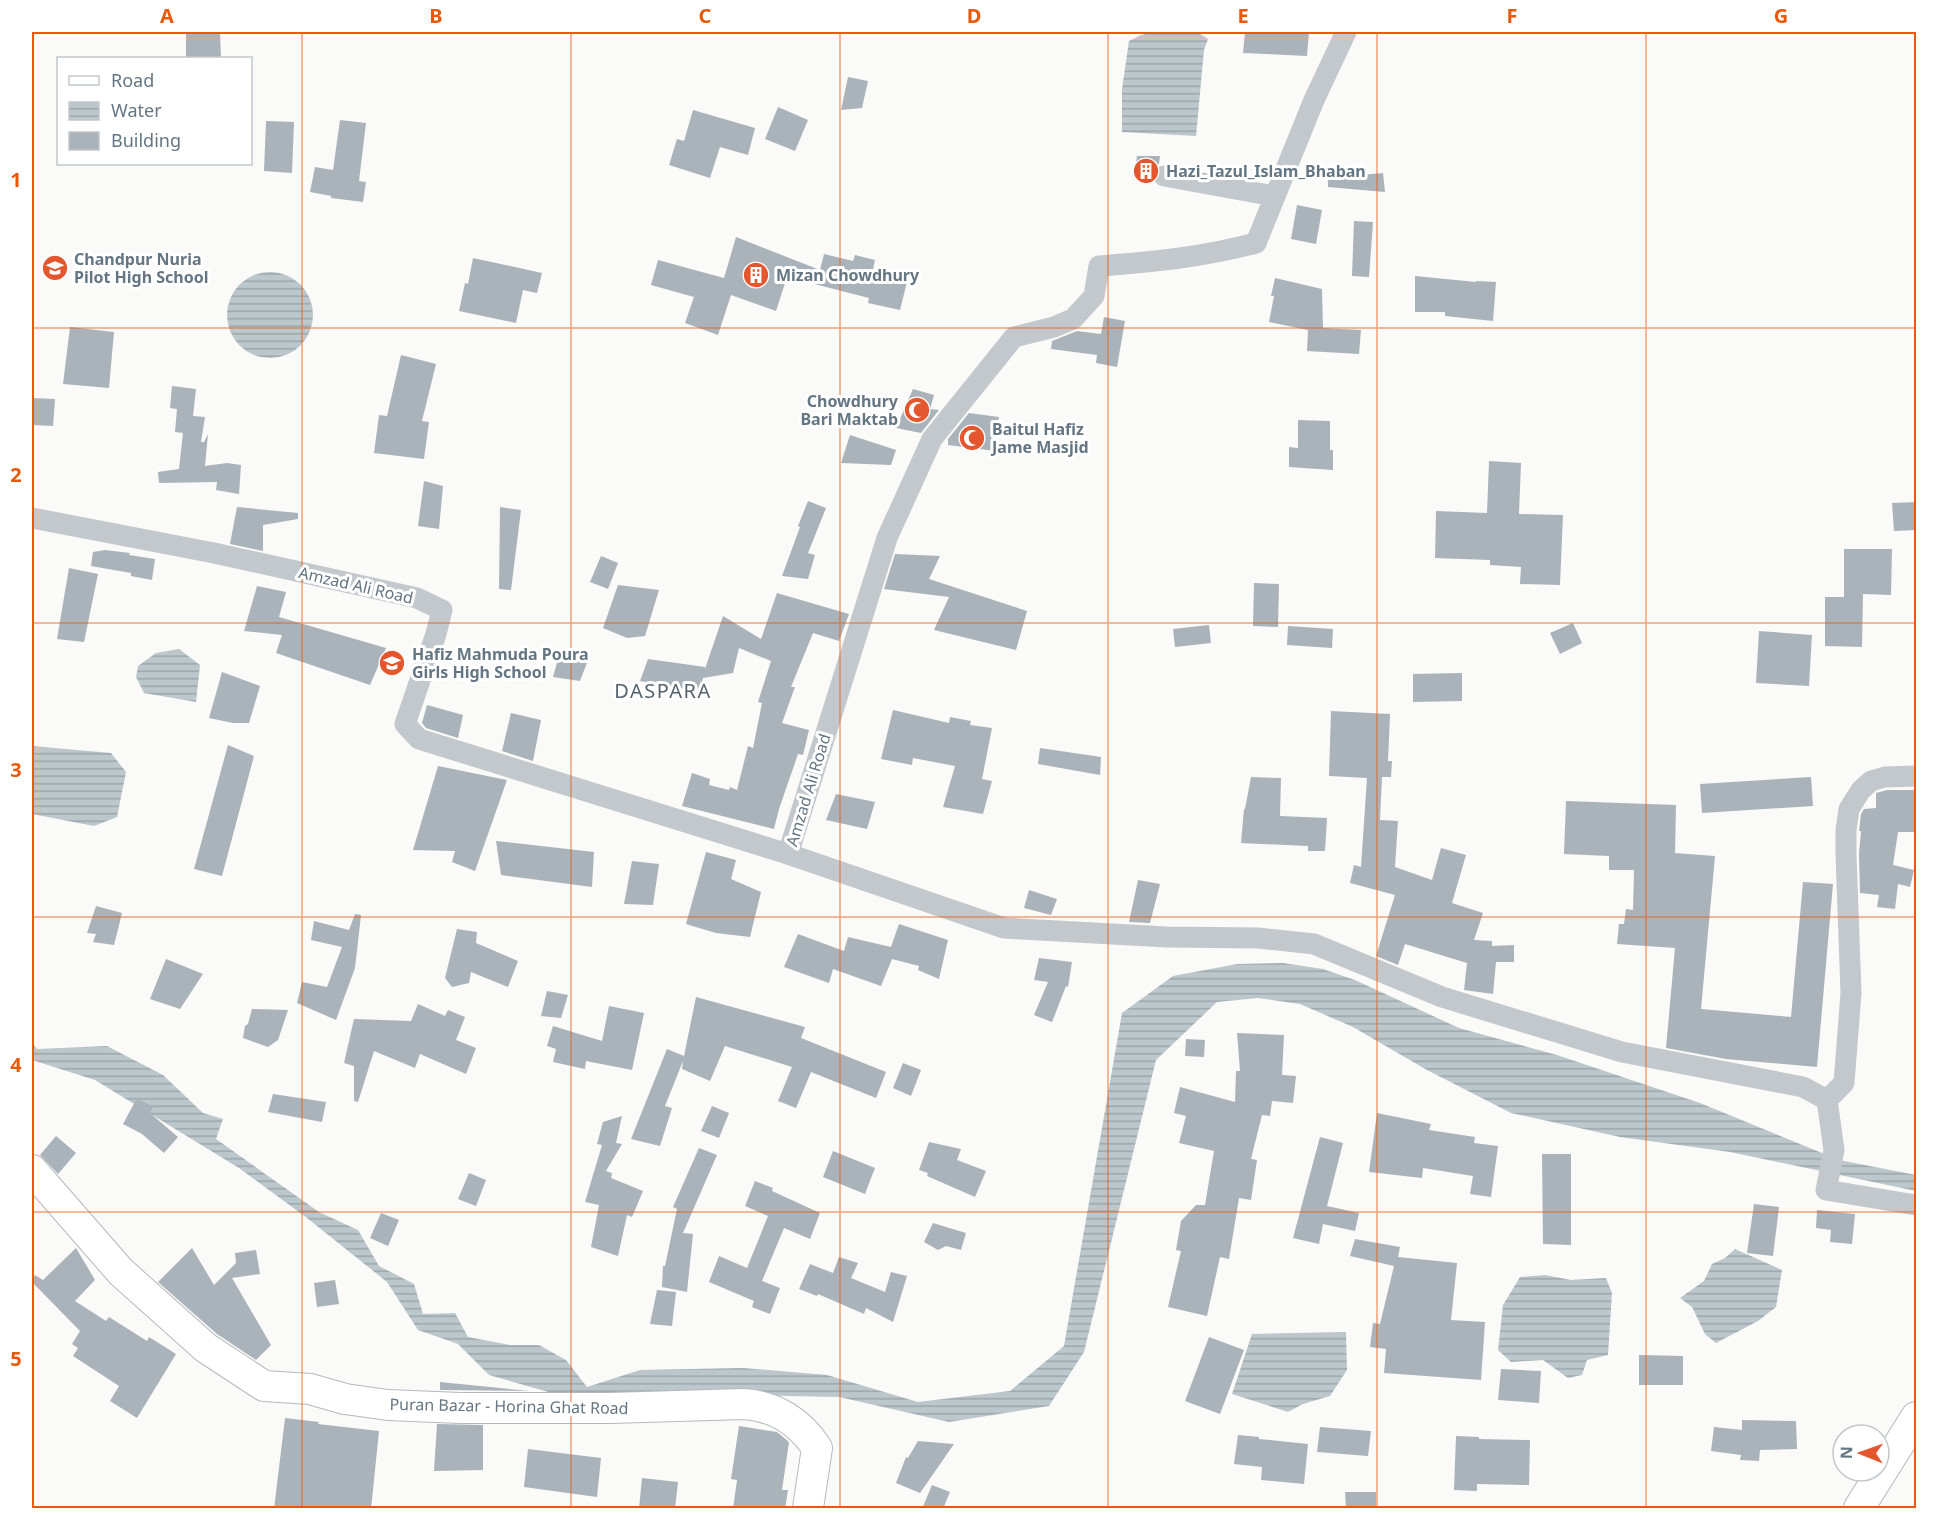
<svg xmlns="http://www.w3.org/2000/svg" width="1948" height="1540" viewBox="0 0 1948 1540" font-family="'Noto Sans',sans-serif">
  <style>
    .water { fill: url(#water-rules) }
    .building { fill: #aab3b9 }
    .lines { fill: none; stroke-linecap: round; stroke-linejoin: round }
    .secondary-casing { stroke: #b3babf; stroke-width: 32 }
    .minor { stroke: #c3c8cc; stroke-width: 21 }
    .secondary { stroke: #fff; stroke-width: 30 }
    .grid { fill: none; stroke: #e8590c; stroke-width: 1.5; stroke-opacity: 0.55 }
    .labels { text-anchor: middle; stroke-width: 6; stroke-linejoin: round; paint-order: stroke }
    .poi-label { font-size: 16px; font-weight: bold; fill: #657683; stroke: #fff; text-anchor: start }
    .street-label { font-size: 16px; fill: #657683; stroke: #fff }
    .quarter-label { font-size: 20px; letter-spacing: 1.5px; fill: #57646e; stroke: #fff }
    .neatline { fill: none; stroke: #e8590c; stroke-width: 2 }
    .grid-label { font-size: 20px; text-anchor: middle; font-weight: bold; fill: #e8590c }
  </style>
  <defs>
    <pattern id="water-rules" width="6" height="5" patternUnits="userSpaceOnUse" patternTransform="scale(1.5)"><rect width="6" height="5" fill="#bbc7cb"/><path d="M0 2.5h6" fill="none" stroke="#9ca6aa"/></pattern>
  </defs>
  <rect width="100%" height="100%" fill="#fafaf8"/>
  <g class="water">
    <path d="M 1156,32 L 1197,32 L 1208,39 L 1204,50 L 1196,136 L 1122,132 L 1122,89 L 1129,41 L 1141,35 Z"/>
    <circle cx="270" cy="315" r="43"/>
    <path d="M 179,649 L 200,665 L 196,702 L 144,693 L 136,677 L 138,666 L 156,653 Z"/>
    <path d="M 32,746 L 111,753 L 126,772 L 117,817 L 94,826 L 32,814 Z"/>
    <path d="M 1283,963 L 1323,969 L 1355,980 L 1459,1028 L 1557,1055 L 1700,1103 L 1839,1160 L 1916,1175 L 1916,1191 L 1730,1152 L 1620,1137 L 1511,1113 L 1427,1070 L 1353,1027 L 1300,1004 L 1258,998 L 1217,1002 L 1156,1060 L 1084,1352 L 1049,1406 L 949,1422 L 839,1397 L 735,1395 L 587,1403 L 489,1375 L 458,1344 L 418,1330 L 387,1282 L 307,1218 L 239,1168 L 95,1080 L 32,1060 L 32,1043 L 37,1049 L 107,1046 L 163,1075 L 203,1113 L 223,1119 L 216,1139 L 319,1212 L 358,1230 L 379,1266 L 414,1284 L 423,1314 L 455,1313 L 468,1337 L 510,1345 L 539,1345 L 566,1360 L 587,1387 L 640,1370 L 743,1368 L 827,1375 L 918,1402 L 1010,1391 L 1064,1346 L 1122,1013 L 1173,976 L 1237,964 Z"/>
    <path d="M 1735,1249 L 1782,1270 L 1776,1307 L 1758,1321 L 1716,1343 L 1705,1334 L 1692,1307 L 1680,1298 L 1704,1281 L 1712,1264 L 1725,1258 Z"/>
    <path d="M 1545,1275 L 1571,1280 L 1606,1278 L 1612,1293 L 1608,1355 L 1587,1360 L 1582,1375 L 1568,1378 L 1543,1360 L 1511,1362 L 1498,1350 L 1503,1305 L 1520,1277 Z"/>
    <path d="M 1346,1332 L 1347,1370 L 1330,1396 L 1303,1404 L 1288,1412 L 1232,1394 L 1252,1334 Z"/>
  </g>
  <g class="building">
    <path d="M 186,32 L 220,32 L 221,58 L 186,58 Z"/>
    <path d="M 1245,32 L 1309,32 L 1307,56 L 1243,53 Z"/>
    <path d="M 848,77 L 868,81 L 862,108 L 841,110 Z"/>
    <path d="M 778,107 L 808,120 L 795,151 L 765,139 Z"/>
    <path d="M 693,110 L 755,128 L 748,155 L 720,147 L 710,178 L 669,165 L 677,139 L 684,141 Z"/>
    <path d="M 340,120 L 366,123 L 359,181 L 366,182 L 363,202 L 331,198 L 331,196 L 310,192 L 315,167 L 333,170 Z"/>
    <path d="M 266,121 L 294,122 L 292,173 L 264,171 Z"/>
    <path d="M 1137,156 L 1160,156 L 1159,164 L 1154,168 L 1152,179 L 1134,178 Z"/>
    <path d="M 1383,173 L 1385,192 L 1328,187 L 1328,178 Z"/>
    <path d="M 1297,205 L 1322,210 L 1316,244 L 1291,239 Z"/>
    <path d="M 1354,221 L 1373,222 L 1369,277 L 1352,276 Z"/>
    <path d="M 736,237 L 820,270 L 824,254 L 853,261 L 855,255 L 875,260 L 872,274 L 907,282 L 900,310 L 868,303 L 869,298 L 787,277 L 776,311 L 731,295 L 718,335 L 685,323 L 694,297 L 651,285 L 658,260 L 724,278 Z"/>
    <path d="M 473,258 L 542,273 L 537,293 L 523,290 L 516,323 L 459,311 L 465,283 L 468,284 Z"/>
    <path d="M 1415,276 L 1476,282 L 1476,281 L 1496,282 L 1493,321 L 1445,316 L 1445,312 L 1415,312 Z"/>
    <path d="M 1275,278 L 1322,289 L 1323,328 L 1361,330 L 1359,354 L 1307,351 L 1308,330 L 1269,322 L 1274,296 L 1271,296 Z"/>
    <path d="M 1104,317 L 1125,321 L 1117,367 L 1096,363 L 1097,355 L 1051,349 L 1052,341 L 1077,331 L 1101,334 Z"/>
    <path d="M 70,327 L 114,332 L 109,388 L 63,384 Z"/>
    <path d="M 401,355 L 436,364 L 422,421 L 429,422 L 424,459 L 374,453 L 379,415 L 387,416 Z"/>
    <path d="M 172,386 L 196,389 L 193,416 L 205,417 L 201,442 L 204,442 L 208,434 L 205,466 L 227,463 L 241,465 L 239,494 L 216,490 L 217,482 L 159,483 L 158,472 L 179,469 L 183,433 L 175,432 L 177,409 L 170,408 Z"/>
    <path d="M 913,389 L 934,395 L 930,409 L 939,410 L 921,433 L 896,428 Z"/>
    <path d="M 32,398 L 55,399 L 53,426 L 32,425 Z"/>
    <path d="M 969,413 L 999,417 L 995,451 L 948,445 L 948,439 Z"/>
    <path d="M 1298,420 L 1330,421 L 1330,450 L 1333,450 L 1333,470 L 1289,467 L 1289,447 L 1298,448 Z"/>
    <path d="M 850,435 L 896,450 L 891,465 L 841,463 Z"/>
    <path d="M 1489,461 L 1521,463 L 1519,514 L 1563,515 L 1560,585 L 1520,584 L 1521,567 L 1490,565 L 1490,560 L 1435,558 L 1436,511 L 1487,513 Z"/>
    <path d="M 424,481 L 443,486 L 439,529 L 418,526 Z"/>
    <path d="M 808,501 L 826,508 L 808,553 L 815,555 L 808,579 L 782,576 L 800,527 L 798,526 Z"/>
    <path d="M 1917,502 L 1917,530 L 1894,531 L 1892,503 Z"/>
    <path d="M 237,507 L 298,513 L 298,519 L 263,525 L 263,551 L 230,544 Z"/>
    <path d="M 500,507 L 521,510 L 511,590 L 499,589 Z"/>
    <path d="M 1844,549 L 1892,549 L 1891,595 L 1863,594 L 1862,647 L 1825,646 L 1825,597 L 1844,597 Z"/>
    <path d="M 105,550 L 130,553 L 129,555 L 155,559 L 152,580 L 131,576 L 131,573 L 91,566 L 93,552 Z"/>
    <path d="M 895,554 L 940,556 L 929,579 L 1027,611 L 1016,650 L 934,630 L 949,597 L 884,589 Z"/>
    <path d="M 601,556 L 618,563 L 608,589 L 590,582 Z"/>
    <path d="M 69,568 L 98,574 L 84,642 L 57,639 Z"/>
    <path d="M 1254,583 L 1279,584 L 1278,627 L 1253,626 Z"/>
    <path d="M 618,585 L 659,590 L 645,636 L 627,638 L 603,628 Z"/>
    <path d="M 257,586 L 286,592 L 279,617 L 386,648 L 370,685 L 276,653 L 282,635 L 244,631 Z"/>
    <path d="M 777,593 L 849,614 L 839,641 L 813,633 L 791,687 L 795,687 L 782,723 L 809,730 L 803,755 L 798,754 L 779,809 L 774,829 L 682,806 L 692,773 L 710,779 L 709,785 L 729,790 L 730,787 L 737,790 L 748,746 L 753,748 L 762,703 L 758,702 L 771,661 L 739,648 L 733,673 L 703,678 L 700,692 L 640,681 L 648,659 L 705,667 L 705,669 L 723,616 L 761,639 Z"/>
    <path d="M 1573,623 L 1582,643 L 1560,654 L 1550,633 Z"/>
    <path d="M 1209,625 L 1211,643 L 1175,647 L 1173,629 Z"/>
    <path d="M 1288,626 L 1333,629 L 1332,648 L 1287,645 Z"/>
    <path d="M 1759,631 L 1812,635 L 1809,686 L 1756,683 Z"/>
    <path d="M 561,648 L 590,655 L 580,681 L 553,677 Z"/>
    <path d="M 222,672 L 260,686 L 249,723 L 233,723 L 209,718 Z"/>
    <path d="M 1462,673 L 1462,701 L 1413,702 L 1413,674 Z"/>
    <path d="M 427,705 L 463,715 L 458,738 L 426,728 L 422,723 Z"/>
    <path d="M 893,710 L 949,723 L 950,717 L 971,721 L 970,725 L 992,728 L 982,779 L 992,781 L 983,814 L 943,807 L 955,766 L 913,758 L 912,765 L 881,759 Z"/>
    <path d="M 1331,711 L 1390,714 L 1388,761 L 1392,761 L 1391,777 L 1382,777 L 1380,820 L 1398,821 L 1395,867 L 1432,880 L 1441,848 L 1466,855 L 1452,903 L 1483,913 L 1474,940 L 1492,941 L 1492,946 L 1514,945 L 1514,962 L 1496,962 L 1493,994 L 1464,990 L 1467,963 L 1405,944 L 1398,965 L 1376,956 L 1395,895 L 1350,883 L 1354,865 L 1361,867 L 1367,778 L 1329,776 Z"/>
    <path d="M 511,713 L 541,720 L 533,761 L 502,751 Z"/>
    <path d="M 228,745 L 254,756 L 222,876 L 194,869 Z"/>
    <path d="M 1040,748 L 1101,757 L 1100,775 L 1038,764 Z"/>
    <path d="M 438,766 L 507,780 L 475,871 L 452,862 L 455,851 L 413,850 Z"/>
    <path d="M 1251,777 L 1281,778 L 1280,816 L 1327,818 L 1325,851 L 1308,851 L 1308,846 L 1241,843 L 1244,809 L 1245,809 Z"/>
    <path d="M 1811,777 L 1813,806 L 1702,813 L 1700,784 Z"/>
    <path d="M 1887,790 L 1917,790 L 1917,832 L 1898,832 L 1893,865 L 1914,870 L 1910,887 L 1898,884 L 1895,909 L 1877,907 L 1879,895 L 1860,893 L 1859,854 L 1861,831 L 1859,831 L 1861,814 L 1864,809 L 1876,808 L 1876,793 Z"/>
    <path d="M 836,794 L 875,802 L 867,829 L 826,820 Z"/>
    <path d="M 1566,801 L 1676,805 L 1675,853 L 1715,856 L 1701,1009 L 1791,1017 L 1803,882 L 1833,884 L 1817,1067 L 1726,1059 L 1666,1048 L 1675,948 L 1617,944 L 1619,924 L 1624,924 L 1626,909 L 1633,910 L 1634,870 L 1609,870 L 1609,856 L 1564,854 Z"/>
    <path d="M 496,841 L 594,852 L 592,887 L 501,875 Z"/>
    <path d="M 706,852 L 736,860 L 731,879 L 761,892 L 750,937 L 716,933 L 686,924 Z"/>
    <path d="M 632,861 L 659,864 L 653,905 L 624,904 Z"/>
    <path d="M 1138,880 L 1160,884 L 1150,923 L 1129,922 Z"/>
    <path d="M 1029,890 L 1057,899 L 1051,915 L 1024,908 Z"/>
    <path d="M 96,906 L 122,913 L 114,945 L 93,942 L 96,934 L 87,933 Z"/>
    <path d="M 355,914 L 361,915 L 355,968 L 336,1020 L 297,1003 L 302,982 L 327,987 L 342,947 L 311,940 L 314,921 L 349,930 Z"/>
    <path d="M 899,924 L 948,940 L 939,979 L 918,970 L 919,966 L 892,959 L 881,986 L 833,969 L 829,983 L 784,967 L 798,934 L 844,951 L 848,937 L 891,947 Z"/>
    <path d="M 457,929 L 477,932 L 476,943 L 518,961 L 508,987 L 471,972 L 469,983 L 452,987 L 445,978 Z"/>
    <path d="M 1039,958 L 1072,962 L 1068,987 L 1066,986 L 1052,1022 L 1034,1015 L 1048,982 L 1034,980 Z"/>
    <path d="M 166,959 L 203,974 L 180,1009 L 150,999 Z"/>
    <path d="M 547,991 L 568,995 L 561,1018 L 541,1016 Z"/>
    <path d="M 696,997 L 805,1027 L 801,1038 L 886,1072 L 876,1098 L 811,1072 L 796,1108 L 778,1101 L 792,1067 L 725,1046 L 710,1081 L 682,1069 L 683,1061 L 665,1106 L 672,1108 L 660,1146 L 631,1139 L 667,1049 L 684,1056 Z"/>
    <path d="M 418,1004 L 445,1016 L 448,1010 L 465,1017 L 456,1040 L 476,1048 L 466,1074 L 420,1054 L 415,1068 L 374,1051 L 358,1102 L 354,1101 L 354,1066 L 344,1063 L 354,1019 L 411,1021 Z"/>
    <path d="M 609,1006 L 644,1013 L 632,1070 L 586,1061 L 585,1069 L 553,1062 L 556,1049 L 547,1046 L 553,1026 L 602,1041 Z"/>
    <path d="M 252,1009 L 288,1010 L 278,1040 L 268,1047 L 243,1038 L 245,1026 L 248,1024 Z"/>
    <path d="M 1237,1033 L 1284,1035 L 1282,1075 L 1296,1076 L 1293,1103 L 1272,1101 L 1270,1116 L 1262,1115 L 1251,1159 L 1257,1160 L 1251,1200 L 1239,1198 L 1229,1259 L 1220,1257 L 1207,1316 L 1168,1307 L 1181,1251 L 1176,1250 L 1181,1221 L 1196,1205 L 1205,1205 L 1214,1151 L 1179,1143 L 1186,1116 L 1174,1113 L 1180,1087 L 1235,1102 L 1236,1071 L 1240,1071 Z"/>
    <path d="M 1186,1039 L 1205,1040 L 1204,1057 L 1185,1056 Z"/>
    <path d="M 903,1063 L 921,1070 L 911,1096 L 893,1088 Z"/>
    <path d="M 273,1094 L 326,1102 L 322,1122 L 268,1112 Z"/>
    <path d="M 137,1098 L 153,1107 L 150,1113 L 178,1137 L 164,1153 L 142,1134 L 123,1124 Z"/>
    <path d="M 712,1106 L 729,1113 L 719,1138 L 701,1131 Z"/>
    <path d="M 1377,1113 L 1431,1124 L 1429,1130 L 1475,1137 L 1474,1143 L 1498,1146 L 1491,1197 L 1470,1194 L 1473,1176 L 1423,1168 L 1422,1178 L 1369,1172 Z"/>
    <path d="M 622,1116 L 616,1143 L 622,1144 L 606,1171 L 612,1173 L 611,1178 L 643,1191 L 632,1217 L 627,1215 L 618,1256 L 591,1247 L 599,1205 L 585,1202 L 602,1145 L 597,1144 L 603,1122 Z"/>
    <path d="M 56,1136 L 76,1153 L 58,1174 L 40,1155 Z"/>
    <path d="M 1320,1137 L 1343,1143 L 1327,1206 L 1359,1213 L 1355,1231 L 1323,1224 L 1319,1244 L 1293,1238 Z"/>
    <path d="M 929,1142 L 961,1149 L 957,1160 L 986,1171 L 975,1197 L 927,1176 L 928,1173 L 919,1170 Z"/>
    <path d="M 699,1148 L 717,1155 L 683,1233 L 693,1234 L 687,1292 L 662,1287 L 663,1266 L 665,1266 L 677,1209 L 673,1207 Z"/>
    <path d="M 833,1151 L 875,1168 L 865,1194 L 823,1177 Z"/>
    <path d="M 1542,1154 L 1571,1154 L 1571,1245 L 1543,1244 Z"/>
    <path d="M 469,1173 L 486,1180 L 476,1206 L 458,1199 Z"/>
    <path d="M 755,1181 L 773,1188 L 772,1191 L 820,1213 L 810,1239 L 784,1228 L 762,1281 L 780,1288 L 770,1314 L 752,1307 L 754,1301 L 709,1282 L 719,1256 L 747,1268 L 768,1216 L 745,1206 Z"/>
    <path d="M 1754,1204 L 1779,1207 L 1773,1256 L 1747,1253 Z"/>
    <path d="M 1817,1210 L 1855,1214 L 1852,1244 L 1830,1242 L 1831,1230 L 1816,1228 Z"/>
    <path d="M 381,1213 L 399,1220 L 388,1246 L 370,1238 Z"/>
    <path d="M 933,1223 L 966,1233 L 961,1250 L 946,1246 L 938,1250 L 924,1242 Z"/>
    <path d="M 1355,1239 L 1400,1247 L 1398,1257 L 1457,1263 L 1451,1320 L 1485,1322 L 1481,1380 L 1384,1373 L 1386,1349 L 1370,1347 L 1373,1323 L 1380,1324 L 1394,1266 L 1350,1256 Z"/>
    <path d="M 76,1248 L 95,1280 L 75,1301 L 106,1321 L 109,1317 L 147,1341 L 149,1337 L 176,1354 L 137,1418 L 110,1401 L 119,1386 L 73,1356 L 78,1348 L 72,1344 L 80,1331 L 32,1282 L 35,1275 L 43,1280 Z"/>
    <path d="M 192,1248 L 214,1285 L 236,1263 L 235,1253 L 256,1250 L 260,1274 L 232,1278 L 271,1345 L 256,1360 L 217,1334 L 158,1282 Z"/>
    <path d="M 839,1257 L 858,1263 L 851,1278 L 885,1292 L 891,1272 L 907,1276 L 893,1322 L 866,1308 L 864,1314 L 818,1294 L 817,1296 L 799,1289 L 810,1264 L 833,1273 Z"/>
    <path d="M 335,1280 L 339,1304 L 317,1307 L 314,1283 Z"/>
    <path d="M 657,1290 L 676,1292 L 672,1326 L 650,1324 Z"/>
    <path d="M 1209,1337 L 1244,1350 L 1220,1414 L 1185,1401 Z"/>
    <path d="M 1639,1355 L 1683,1356 L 1683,1385 L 1639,1385 Z"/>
    <path d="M 1501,1369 L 1541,1371 L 1539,1403 L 1498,1400 Z"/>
    <path d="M 440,1382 L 529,1391 L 440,1390 Z"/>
    <path d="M 285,1418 L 319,1422 L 318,1424 L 379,1431 L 371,1509 L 274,1509 Z"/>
    <path d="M 1742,1420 L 1796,1421 L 1797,1449 L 1760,1450 L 1759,1461 L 1740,1460 L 1741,1455 L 1711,1451 L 1714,1427 L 1742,1430 Z"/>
    <path d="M 437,1424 L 483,1425 L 483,1470 L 434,1471 Z"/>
    <path d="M 739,1426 L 777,1432 L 789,1442 L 782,1490 L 788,1490 L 785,1509 L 733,1509 L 737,1480 L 731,1479 Z"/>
    <path d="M 1320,1427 L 1371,1431 L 1368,1456 L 1317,1452 Z"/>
    <path d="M 1238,1435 L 1259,1437 L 1259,1439 L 1308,1444 L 1304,1484 L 1261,1480 L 1262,1467 L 1234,1464 Z"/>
    <path d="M 1456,1436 L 1479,1437 L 1479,1439 L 1530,1440 L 1529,1485 L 1477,1484 L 1477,1491 L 1454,1490 Z"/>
    <path d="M 918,1441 L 954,1444 L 920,1493 L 896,1483 L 906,1457 L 908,1458 Z"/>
    <path d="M 528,1449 L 601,1458 L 597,1497 L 524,1487 Z"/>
    <path d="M 642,1478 L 678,1482 L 675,1509 L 639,1509 Z"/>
    <path d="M 932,1485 L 950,1492 L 943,1509 L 922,1509 Z"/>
    <path d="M 1345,1492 L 1376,1492 L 1376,1509 L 1346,1509 Z"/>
  </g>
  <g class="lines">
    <g class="secondary-casing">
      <g id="secondary">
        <path d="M 32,1170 L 121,1272 L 206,1348 L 264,1386 L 310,1389 L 345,1399 L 388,1405 L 460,1408 L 610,1408 L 744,1404 C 775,1406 800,1422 817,1448 L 808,1508"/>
        <path d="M 1859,1508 L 1916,1417"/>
      </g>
    </g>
    <g class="minor">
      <path d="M 1164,176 L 1274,196"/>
      <path d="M 32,518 L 214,553 L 417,598 L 442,610 L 436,634 L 405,724 L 419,739 L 788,854 L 887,538 L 932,439 L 1014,337 L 1054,327 L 1073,319 L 1094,296 L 1099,266 C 1153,262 1204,257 1256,243 L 1314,100 L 1346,32"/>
      <path d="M 788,854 L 1004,928 L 1167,937 L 1258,938 L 1314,944 L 1442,997 L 1622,1052 L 1803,1087 L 1827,1100 L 1834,1150 L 1826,1190 L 1916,1205"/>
      <path d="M 1827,1100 L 1844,1083 L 1851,993 L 1846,855 L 1846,830 L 1849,809 L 1861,790 L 1871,781 L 1885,777 L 1916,776"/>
    </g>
    <use href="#secondary" class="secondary"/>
  </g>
  <path class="grid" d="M 302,32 L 302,1508M 571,32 L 571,1508M 840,32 L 840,1508M 1108,32 L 1108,1508M 1377,32 L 1377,1508M 1646,32 L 1646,1508M 32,328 L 1916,328M 32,623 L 1916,623M 32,917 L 1916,917M 32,1212 L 1916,1212"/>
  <defs>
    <g id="building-disc" transform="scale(1.35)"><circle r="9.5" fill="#e4572e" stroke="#fff"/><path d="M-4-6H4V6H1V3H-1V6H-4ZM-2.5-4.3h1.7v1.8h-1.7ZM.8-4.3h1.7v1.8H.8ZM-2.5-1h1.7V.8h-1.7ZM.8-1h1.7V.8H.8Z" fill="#fff"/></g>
    <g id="school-disc" transform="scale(1.35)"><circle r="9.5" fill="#e4572e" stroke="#fff"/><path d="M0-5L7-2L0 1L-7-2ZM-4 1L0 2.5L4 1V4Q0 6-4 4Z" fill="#fff"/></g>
    <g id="mosque-disc" transform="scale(1.35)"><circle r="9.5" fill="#e4572e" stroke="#fff"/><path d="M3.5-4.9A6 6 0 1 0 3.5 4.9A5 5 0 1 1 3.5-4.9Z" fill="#fff"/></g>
  </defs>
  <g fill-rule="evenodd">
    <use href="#building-disc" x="1146" y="171"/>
    <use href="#school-disc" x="55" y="268"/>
    <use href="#building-disc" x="756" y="275"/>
    <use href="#mosque-disc" x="917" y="410"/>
    <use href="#mosque-disc" x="972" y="438"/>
    <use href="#school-disc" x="392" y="663"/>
  </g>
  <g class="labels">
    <g class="poi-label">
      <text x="1166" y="177">Hazi_Tazul_Islam_Bhaban</text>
      <text x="74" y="265">Chandpur Nuria<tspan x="74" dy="18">Pilot High School</tspan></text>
      <text x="776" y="281">Mizan Chowdhury</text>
      <text x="898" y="407" text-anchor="end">Chowdhury<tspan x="898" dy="18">Bari Maktab</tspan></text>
      <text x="992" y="435">Baitul Hafiz<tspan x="992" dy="18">Jame Masjid</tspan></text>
      <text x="412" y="660">Hafiz Mahmuda Poura<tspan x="412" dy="18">Girls High School</tspan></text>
    </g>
    <g class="street-label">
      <text transform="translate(356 585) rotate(13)" y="6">Amzad Ali Road</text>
      <text transform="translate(808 790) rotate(-73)" y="6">Amzad Ali Road</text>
      <text transform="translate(509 1406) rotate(1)" y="6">Puran Bazar - Horina Ghat Road</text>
    </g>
    <g class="quarter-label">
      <text x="663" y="698">DASPARA</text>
    </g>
  </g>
  <rect width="1948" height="1540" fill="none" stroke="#ffffff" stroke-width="66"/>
  <rect x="57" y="57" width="195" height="108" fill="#ffffff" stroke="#c1c8cd" stroke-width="1.5"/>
  <rect x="69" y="76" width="30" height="9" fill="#ffffff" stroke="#c1c8cd" stroke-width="1.5"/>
  <text x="111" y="87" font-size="18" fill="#657683">Road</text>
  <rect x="69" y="102" width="30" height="18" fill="url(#water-rules)" stroke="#c1c8cd" stroke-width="1.5"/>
  <text x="111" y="117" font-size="18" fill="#657683">Water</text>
  <rect x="69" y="132" width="30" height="18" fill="#aab3b9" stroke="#c1c8cd" stroke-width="1.5"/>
  <text x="111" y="147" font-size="18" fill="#657683">Building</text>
  <g transform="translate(1861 1453) rotate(271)"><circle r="28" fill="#ffffff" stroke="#c1c8cd" stroke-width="1.5"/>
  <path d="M0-4.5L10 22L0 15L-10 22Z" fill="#e4572e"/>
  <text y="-9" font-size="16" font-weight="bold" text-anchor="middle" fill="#657683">N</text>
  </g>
  <rect x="33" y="33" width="1882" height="1474" class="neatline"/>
  <g class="grid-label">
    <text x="167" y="23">A</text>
    <text x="436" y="23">B</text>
    <text x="705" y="23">C</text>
    <text x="974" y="23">D</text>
    <text x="1243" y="23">E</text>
    <text x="1512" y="23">F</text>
    <text x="1781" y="23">G</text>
    <text x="16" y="187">1</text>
    <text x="16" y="482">2</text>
    <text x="16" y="777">3</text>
    <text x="16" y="1072">4</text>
    <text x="16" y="1366">5</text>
  </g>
</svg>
